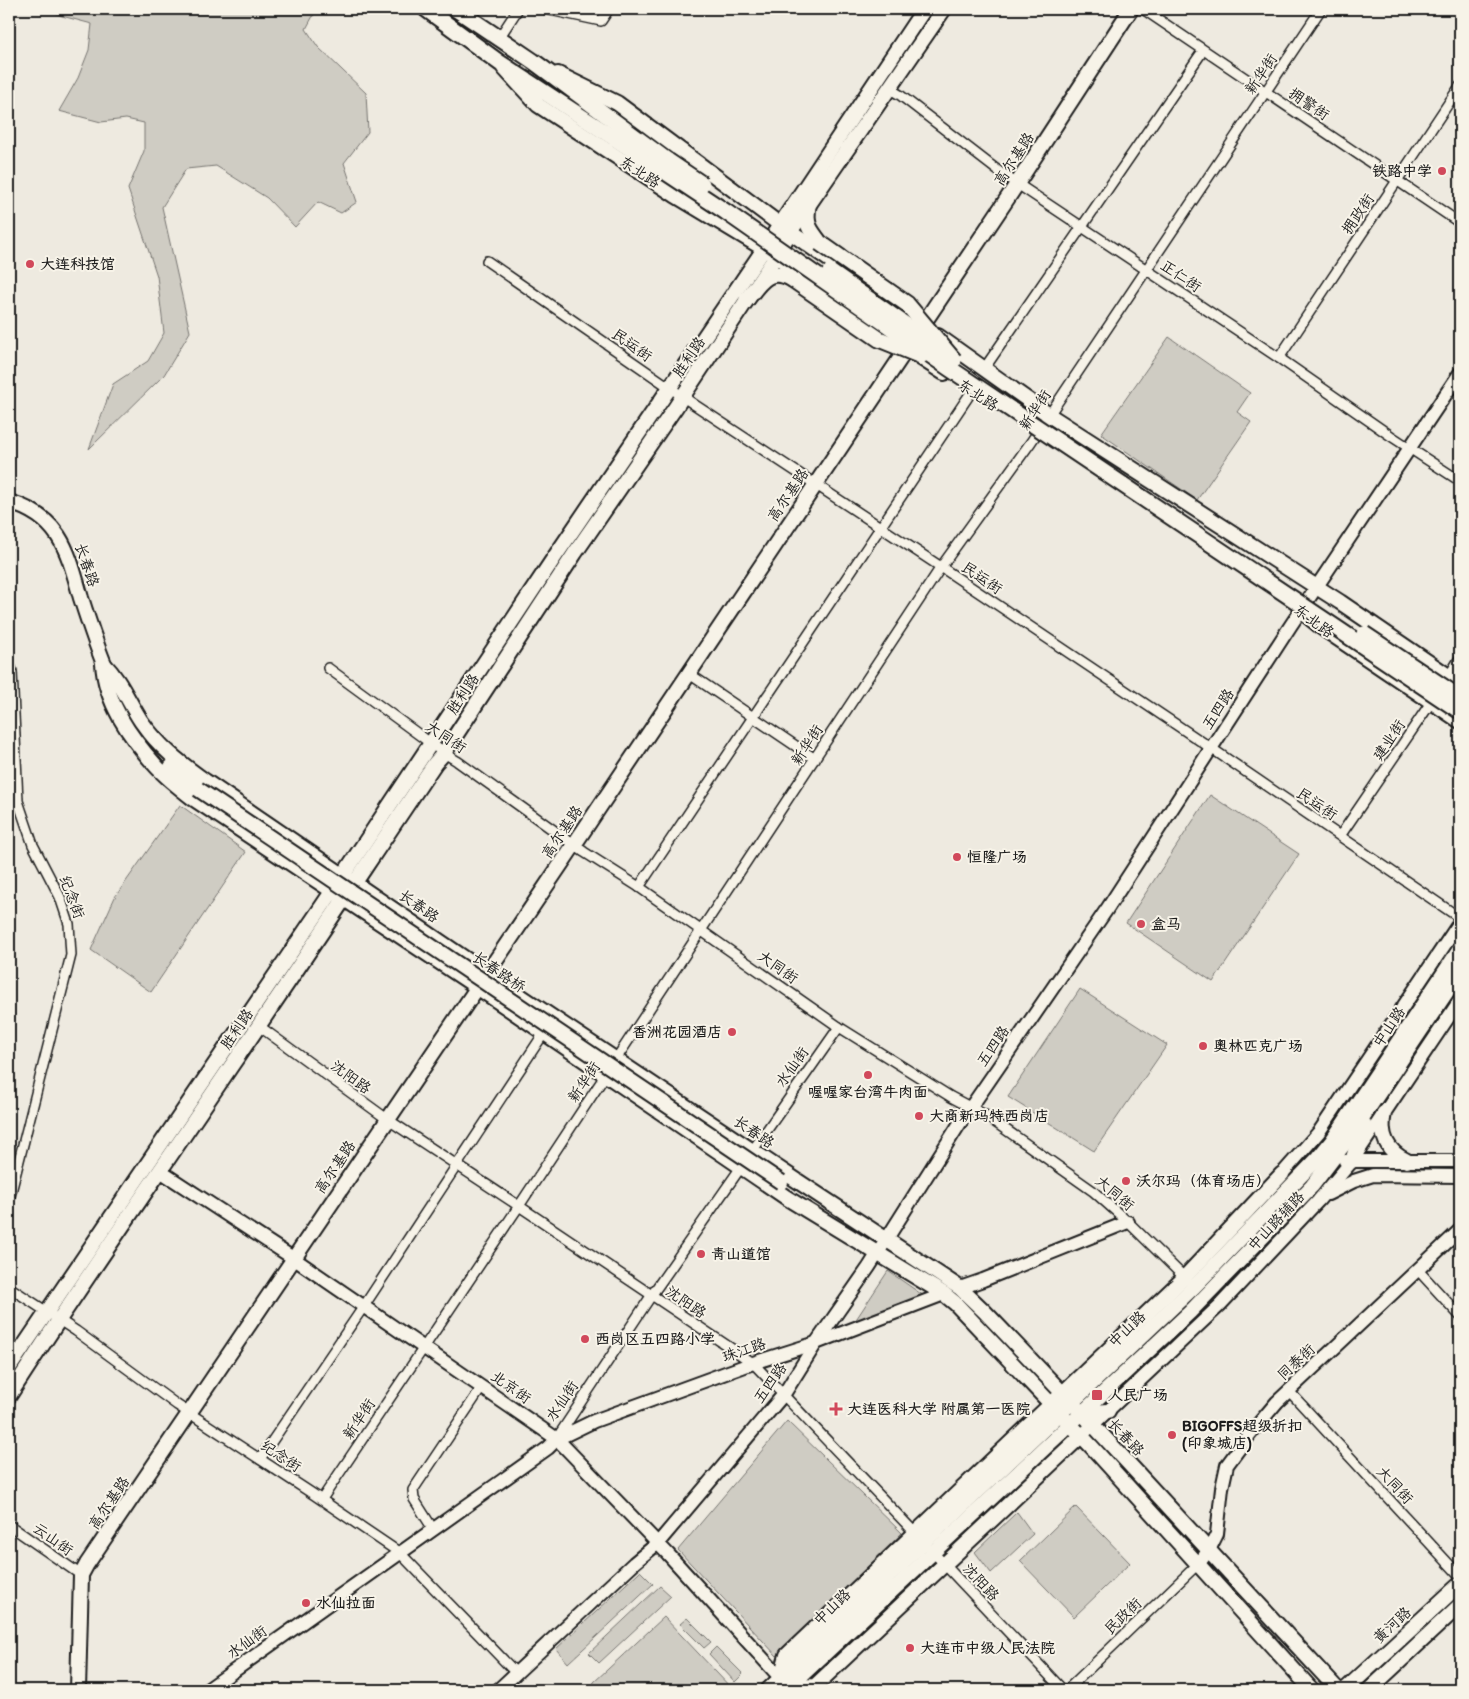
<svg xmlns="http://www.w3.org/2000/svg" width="1469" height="1699" viewBox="0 0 1469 1699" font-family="Itim,'LXGW WenKai TC',sans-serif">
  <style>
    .green { fill: #cfccc3; stroke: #767470 }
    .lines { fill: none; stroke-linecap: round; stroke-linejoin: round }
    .street-casing { stroke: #1c1c1c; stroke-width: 12 }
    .secondary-casing { stroke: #1c1c1c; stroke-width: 16 }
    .primary-casing { stroke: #1c1c1c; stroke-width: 18 }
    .highway-casing { stroke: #1c1c1c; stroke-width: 19 }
    .street { stroke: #f7f3e8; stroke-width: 9 }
    .secondary { stroke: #f7f3e8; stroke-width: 12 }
    .primary { stroke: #f7f3e8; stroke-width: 14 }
    .highway { stroke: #f7f3e8; stroke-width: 15 }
    .primary-bridge-casing { stroke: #1c1c1c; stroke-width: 18; stroke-linecap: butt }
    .highway-bridge-casing { stroke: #1c1c1c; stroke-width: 19; stroke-linecap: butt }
    .primary-bridge { stroke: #f7f3e8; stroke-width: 14 }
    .highway-bridge { stroke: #f7f3e8; stroke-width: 15 }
    .poi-dot { fill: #d1495b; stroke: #f7f3e8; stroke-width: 2 }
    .labels { text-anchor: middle; stroke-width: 4; stroke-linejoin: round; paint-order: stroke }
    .street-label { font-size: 15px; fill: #1c1c1c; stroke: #f7f3e8 }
    .poi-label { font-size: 15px; font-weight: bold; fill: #1c1c1c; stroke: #f7f3e8; text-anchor: start }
  </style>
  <rect width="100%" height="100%" fill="#eeeae0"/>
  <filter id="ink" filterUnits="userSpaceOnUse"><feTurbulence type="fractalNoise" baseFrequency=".02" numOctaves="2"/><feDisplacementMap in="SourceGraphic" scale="10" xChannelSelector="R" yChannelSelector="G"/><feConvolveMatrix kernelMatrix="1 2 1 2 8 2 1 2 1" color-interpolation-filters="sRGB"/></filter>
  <g filter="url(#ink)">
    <g class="green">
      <path d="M 47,9 L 310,9 L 314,14 L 306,29 L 318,47 L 366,93 L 368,132 L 344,163 L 357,202 L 341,213 L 318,202 L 295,227 L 267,198 L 216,166 L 186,169 L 162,207 L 190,332 L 164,375 L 89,449 L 113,384 L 148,361 L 164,333 L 157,276 L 128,189 L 144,151 L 144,123 L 126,119 L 101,122 L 59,111 L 78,78 L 89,50 L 92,24 L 62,16 Z"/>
      <path d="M 1169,337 L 1250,393 L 1237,412 L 1251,422 L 1197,500 L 1101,434 Z"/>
      <path d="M 1210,795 L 1299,854 L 1213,982 L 1126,923 Z"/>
      <path d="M 180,805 L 246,852 L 151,992 L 91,950 L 115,897 Z"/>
      <path d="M 1080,989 L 1167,1045 L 1094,1151 L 1008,1097 Z"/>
      <path d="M 888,1271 L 927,1298 L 853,1324 Z"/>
      <path d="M 787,1421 L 902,1533 L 777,1656 L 678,1550 Z"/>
      <path d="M 1076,1507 L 1130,1563 L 1074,1617 L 1020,1561 Z"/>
      <path d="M 1017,1512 L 1033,1534 L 991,1573 L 975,1552 Z"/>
      <path d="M 640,1571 L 653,1584 L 568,1663 L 556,1649 Z"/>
      <path d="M 660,1586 L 671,1596 L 599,1663 L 589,1653 Z"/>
      <path d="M 664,1617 L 733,1690 L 591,1690 L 594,1682 Z"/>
      <path d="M 687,1618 L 711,1642 L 704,1648 L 680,1624 Z"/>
      <path d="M 716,1647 L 743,1674 L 735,1682 L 709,1654 Z"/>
    </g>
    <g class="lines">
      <g class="street-casing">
        <g id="street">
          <path d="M 545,9 L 601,21 L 609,9"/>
          <path d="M 1143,9 L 1460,223"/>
          <path d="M 499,38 L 518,9"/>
          <path d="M 890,89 L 900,95 L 1001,173 L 1279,358 L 1391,436 L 1460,481"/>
          <path d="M 487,261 L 695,405 L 941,567 L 1211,748 L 1460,918"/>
          <path d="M 1279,358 L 1460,86"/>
          <path d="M 984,369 L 1200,55"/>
          <path d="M 9,663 L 12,671 L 18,801 L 33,845 L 60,897 L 69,924 L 71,955 L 9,1200"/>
          <path d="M 328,668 L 444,753 L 457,761 L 584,852 L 639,887 L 839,1027 L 951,1097 L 985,1115 L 1093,1191 L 1128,1222 L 1187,1280"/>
          <path d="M 688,673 L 815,759"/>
          <path d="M 1447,679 L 1460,658"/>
          <path d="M 1340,836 L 1434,698"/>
          <path d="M 639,887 L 972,391"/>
          <path d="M 259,1026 L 387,1119 L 519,1206 L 753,1363 L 918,1536"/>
          <path d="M 1417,1269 L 1460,1316"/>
          <path d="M 9,1287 L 76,1331 L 177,1405 L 313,1494 L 400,1553 L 516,1673"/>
          <path d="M 1289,1391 L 1460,1576"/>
          <path d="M 557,1438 L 651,1296 L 839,1027"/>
          <path d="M 260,1459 L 364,1306 L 544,1033"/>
          <path d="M 322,1499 L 519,1206 L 941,567 L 1031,442 L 1321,9"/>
          <path d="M 9,1525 L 81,1575"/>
          <path d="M 433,1529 L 414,1499 L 413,1490 L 482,1387"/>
          <path d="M 930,1549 L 1063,1690"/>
          <path d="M 1067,1690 L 1199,1563"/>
        </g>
      </g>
      <g class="secondary-casing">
        <g id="secondary">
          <path d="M 1345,1161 L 1460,1161"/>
          <path d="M 160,1171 L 293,1258 L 557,1439 L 668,1554 L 786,1684"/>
          <path d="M 1282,1174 L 1319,1132 L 1460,922"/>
          <path d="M 1328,1194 L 1354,1181 L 1373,1175 L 1460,1176"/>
          <path d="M 960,1288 L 983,1280 L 1128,1222"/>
          <path d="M 1081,1436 L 1219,1306 L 1318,1201 L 1352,1161 L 1460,1000"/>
          <path d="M 1199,1563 L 1209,1550 L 1217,1534 L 1222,1488 L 1227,1465 L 1250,1434 L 1277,1402 L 1460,1230"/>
          <path d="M 207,1690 L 548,1448 L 557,1439 L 594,1421 L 753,1363 L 816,1343 L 944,1294"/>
          <path d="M 498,1690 L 634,1563 L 658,1543 L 784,1394 L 816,1343 L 869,1267 L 960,1123 L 1107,909 L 1291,625 L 1460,373"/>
        </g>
      </g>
      <g class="primary-casing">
        <g id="primary">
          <path d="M 504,68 L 538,105 L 675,195 L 776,256 L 907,349 L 944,373"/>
          <path d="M 558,74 L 617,103 L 790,232 L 918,322"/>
          <path d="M 938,336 L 1049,415 L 1340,602 L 1460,684"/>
          <path d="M 9,502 C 61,517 68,552 81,598 C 89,623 97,648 107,671"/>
          <path d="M 1305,614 L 1321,627 L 1460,721"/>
          <path d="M 103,663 C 120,680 128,701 141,721 C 159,747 180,763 205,781 L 486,973 L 796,1180 L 960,1288 L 984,1311 L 1093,1425 L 1338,1690"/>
          <path d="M 103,663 C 105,702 130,737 156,766 C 167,778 181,789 194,799 L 477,987 L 787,1198 L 944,1294 L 955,1303 L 1091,1446 L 1312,1690"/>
          <path d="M 171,767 L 198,789"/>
          <path d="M 1384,1113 C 1379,1134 1387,1152 1407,1161"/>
          <path d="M 1352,1161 L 1364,1124"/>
          <path d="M 9,1368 L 344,874 L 554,558 L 764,249 L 924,9"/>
          <path d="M 9,1396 C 79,1287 153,1182 225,1075 C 296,972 365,867 435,763 L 444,753 L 575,553 L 675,408 L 776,256 L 790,232 L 944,9"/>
          <path d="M 1082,1413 L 1108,1411"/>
          <path d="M 781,1677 L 787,1655 L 1184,1278 L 1282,1174"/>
          <path d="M 789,1687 L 815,1686 L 1081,1436"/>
          <path d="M 78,1690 L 81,1575 L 87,1564 L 582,833 L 1009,196 L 1131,9"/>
          <path d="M 768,1690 L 1194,1287 L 1319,1157 L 1332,1141 L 1460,949"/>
          <path d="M 786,1690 L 1190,1312 L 1312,1186 L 1348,1139 L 1460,972"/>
          <path d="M 1345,1690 L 1460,1584"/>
          <path d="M 1369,1690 L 1460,1605"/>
        </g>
      </g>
      <g class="highway-casing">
        <g id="highway">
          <path d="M 426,9 L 500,63 L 664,171"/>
          <path d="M 456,9 L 533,61 L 668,161"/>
          <path d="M 808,206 C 805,224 809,229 820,243"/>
          <path d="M 747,299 C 760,282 769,266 792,279"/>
        </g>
      </g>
      <use href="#street" class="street"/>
      <use href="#secondary" class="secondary"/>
      <use href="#primary" class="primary"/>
      <use href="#highway" class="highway"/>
      <g class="primary-bridge-casing">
        <path id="primary-bridge" d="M 198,789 L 781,1182"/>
      </g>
      <g class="highway-bridge-casing">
        <g id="highway-bridge">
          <path d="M 668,161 L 702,184"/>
          <path d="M 664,171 L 726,212 L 949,368 L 1460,711"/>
          <path d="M 820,243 L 907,304 L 954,360"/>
          <path d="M 830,272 L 934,345"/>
          <path d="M 792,279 L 879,339 L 921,356"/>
          <path d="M 1364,634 L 1460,698"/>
        </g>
      </g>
      <use href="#primary-bridge" class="primary-bridge"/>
      <use href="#highway-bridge" class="highway-bridge"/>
    </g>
  </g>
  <g class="poi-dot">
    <circle cx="1442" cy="171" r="5"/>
    <circle cx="30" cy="264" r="5"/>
    <circle cx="957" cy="857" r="5"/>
    <circle cx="1141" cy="924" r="5"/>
    <circle cx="732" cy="1032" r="5"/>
    <circle cx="1203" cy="1046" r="5"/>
    <circle cx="868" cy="1075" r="5"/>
    <circle cx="919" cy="1116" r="5"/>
    <circle cx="1126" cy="1181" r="5"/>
    <circle cx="701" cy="1254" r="5"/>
    <circle cx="585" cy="1339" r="5"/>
    <rect x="1091" y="1389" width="12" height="12" rx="2.5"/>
    <path d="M833.5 1401.5h5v5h5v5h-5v5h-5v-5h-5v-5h5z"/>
    <circle cx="1172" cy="1435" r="5"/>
    <circle cx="306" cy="1603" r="5"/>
    <circle cx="910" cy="1648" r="5"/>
  </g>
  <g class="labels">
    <g class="street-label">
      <text transform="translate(1261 74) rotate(-56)" y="5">新华街</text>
      <text transform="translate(1309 104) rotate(34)" y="5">拥警街</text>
      <text transform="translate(1014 159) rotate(-57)" y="5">高尔基路</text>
      <text transform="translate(640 172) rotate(33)" y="5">东北路</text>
      <text transform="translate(1358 214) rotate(-56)" y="5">拥政街</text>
      <text transform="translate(1181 276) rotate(34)" y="5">正仁街</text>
      <text transform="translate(632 345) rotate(35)" y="5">民运街</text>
      <text transform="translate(689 357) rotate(-56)" y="5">胜利路</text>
      <text transform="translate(978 395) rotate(33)" y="5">东北路</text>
      <text transform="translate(1035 410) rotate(-57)" y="5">新华街</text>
      <text transform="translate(788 495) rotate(-56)" y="5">高尔基路</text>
      <text transform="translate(87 565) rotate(71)" y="5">长春路</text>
      <text transform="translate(982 578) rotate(34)" y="5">民运街</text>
      <text transform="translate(1314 621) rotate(36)" y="5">东北路</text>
      <text transform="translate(463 694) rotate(-57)" y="5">胜利路</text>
      <text transform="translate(1218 709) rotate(-57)" y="5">五四路</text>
      <text transform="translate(446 737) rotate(34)" y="5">大同街</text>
      <text transform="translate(1389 740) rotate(-56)" y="5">建业街</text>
      <text transform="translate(807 745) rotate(-57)" y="5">新华街</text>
      <text transform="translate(1317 804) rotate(34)" y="5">民运街</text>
      <text transform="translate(562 832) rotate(-56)" y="5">高尔基路</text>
      <text transform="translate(72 897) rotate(69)" y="5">纪念街</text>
      <text transform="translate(419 906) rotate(35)" y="5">长春路</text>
      <text transform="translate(778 967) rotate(35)" y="5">大同街</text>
      <text transform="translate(499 972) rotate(34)" y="5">长春路桥</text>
      <text transform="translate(1389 1027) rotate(-56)" y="5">中山路</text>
      <text transform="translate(237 1029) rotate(-56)" y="5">胜利路</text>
      <text transform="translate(993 1046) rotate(-56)" y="5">五四路</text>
      <text transform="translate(792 1067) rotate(-55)" y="5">水仙街</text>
      <text transform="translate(351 1077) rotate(36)" y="5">沈阳路</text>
      <text transform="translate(584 1082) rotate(-56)" y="5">新华街</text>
      <text transform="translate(754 1132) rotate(34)" y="5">长春路</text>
      <text transform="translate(335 1167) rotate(-56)" y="5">高尔基路</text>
      <text transform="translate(1115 1193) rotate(40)" y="5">大同街</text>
      <text transform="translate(1276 1221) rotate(-47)" y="5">中山路辅路</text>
      <text transform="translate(686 1302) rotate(34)" y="5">沈阳路</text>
      <text transform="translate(1127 1329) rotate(-44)" y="5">中山路</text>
      <text transform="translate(744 1350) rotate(-19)" y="5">珠江路</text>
      <text transform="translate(1296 1362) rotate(-43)" y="5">同泰街</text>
      <text transform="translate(770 1383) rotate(-55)" y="5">五四路</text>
      <text transform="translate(511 1387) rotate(35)" y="5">北京街</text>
      <text transform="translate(562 1401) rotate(-56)" y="5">水仙街</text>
      <text transform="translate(359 1419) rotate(-56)" y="5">新华街</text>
      <text transform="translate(1126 1437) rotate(47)" y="5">长春路</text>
      <text transform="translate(281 1456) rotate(33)" y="5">纪念街</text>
      <text transform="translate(1395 1485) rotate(47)" y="5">大同街</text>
      <text transform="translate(109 1503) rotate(-56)" y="5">高尔基路</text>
      <text transform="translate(53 1539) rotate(35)" y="5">云山街</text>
      <text transform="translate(981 1582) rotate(47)" y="5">沈阳路</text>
      <text transform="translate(832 1607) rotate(-44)" y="5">中山路</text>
      <text transform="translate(1123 1616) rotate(-44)" y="5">民政街</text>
      <text transform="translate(1392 1625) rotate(-43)" y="5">黄河路</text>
      <text transform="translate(247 1642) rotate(-36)" y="5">水仙街</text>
    </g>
    <g class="poi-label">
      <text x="1432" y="176" text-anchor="end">铁路中学</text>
      <text x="40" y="269">大连科技馆</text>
      <text x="967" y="862">恒隆广场</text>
      <text x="1151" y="929">盒马</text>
      <text x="722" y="1037" text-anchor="end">香洲花园酒店</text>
      <text x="1213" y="1051">奥林匹克广场</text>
      <text x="868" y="1097" text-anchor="middle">喔喔家台湾牛肉面</text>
      <text x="929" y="1121">大商新玛特西岗店</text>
      <text x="1136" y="1186">沃尔玛（体育场店）</text>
      <text x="711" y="1259">青山道馆</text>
      <text x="595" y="1344">西岗区五四路小学</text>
      <text x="1108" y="1400">人民广场</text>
      <text x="847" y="1414">大连医科大学 附属第一医院</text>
      <text x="1182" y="1431">BIGOFFS超级折扣<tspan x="1182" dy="17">(印象城店)</tspan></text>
      <text x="316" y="1608">水仙拉面</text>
      <text x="920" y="1653">大连市中级人民法院</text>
    </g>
  </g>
  <rect width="1469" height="1699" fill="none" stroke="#f7f3e8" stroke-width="30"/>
  <rect x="15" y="15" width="1439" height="1669" fill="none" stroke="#1c1c1c" stroke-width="2" filter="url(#ink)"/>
</svg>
